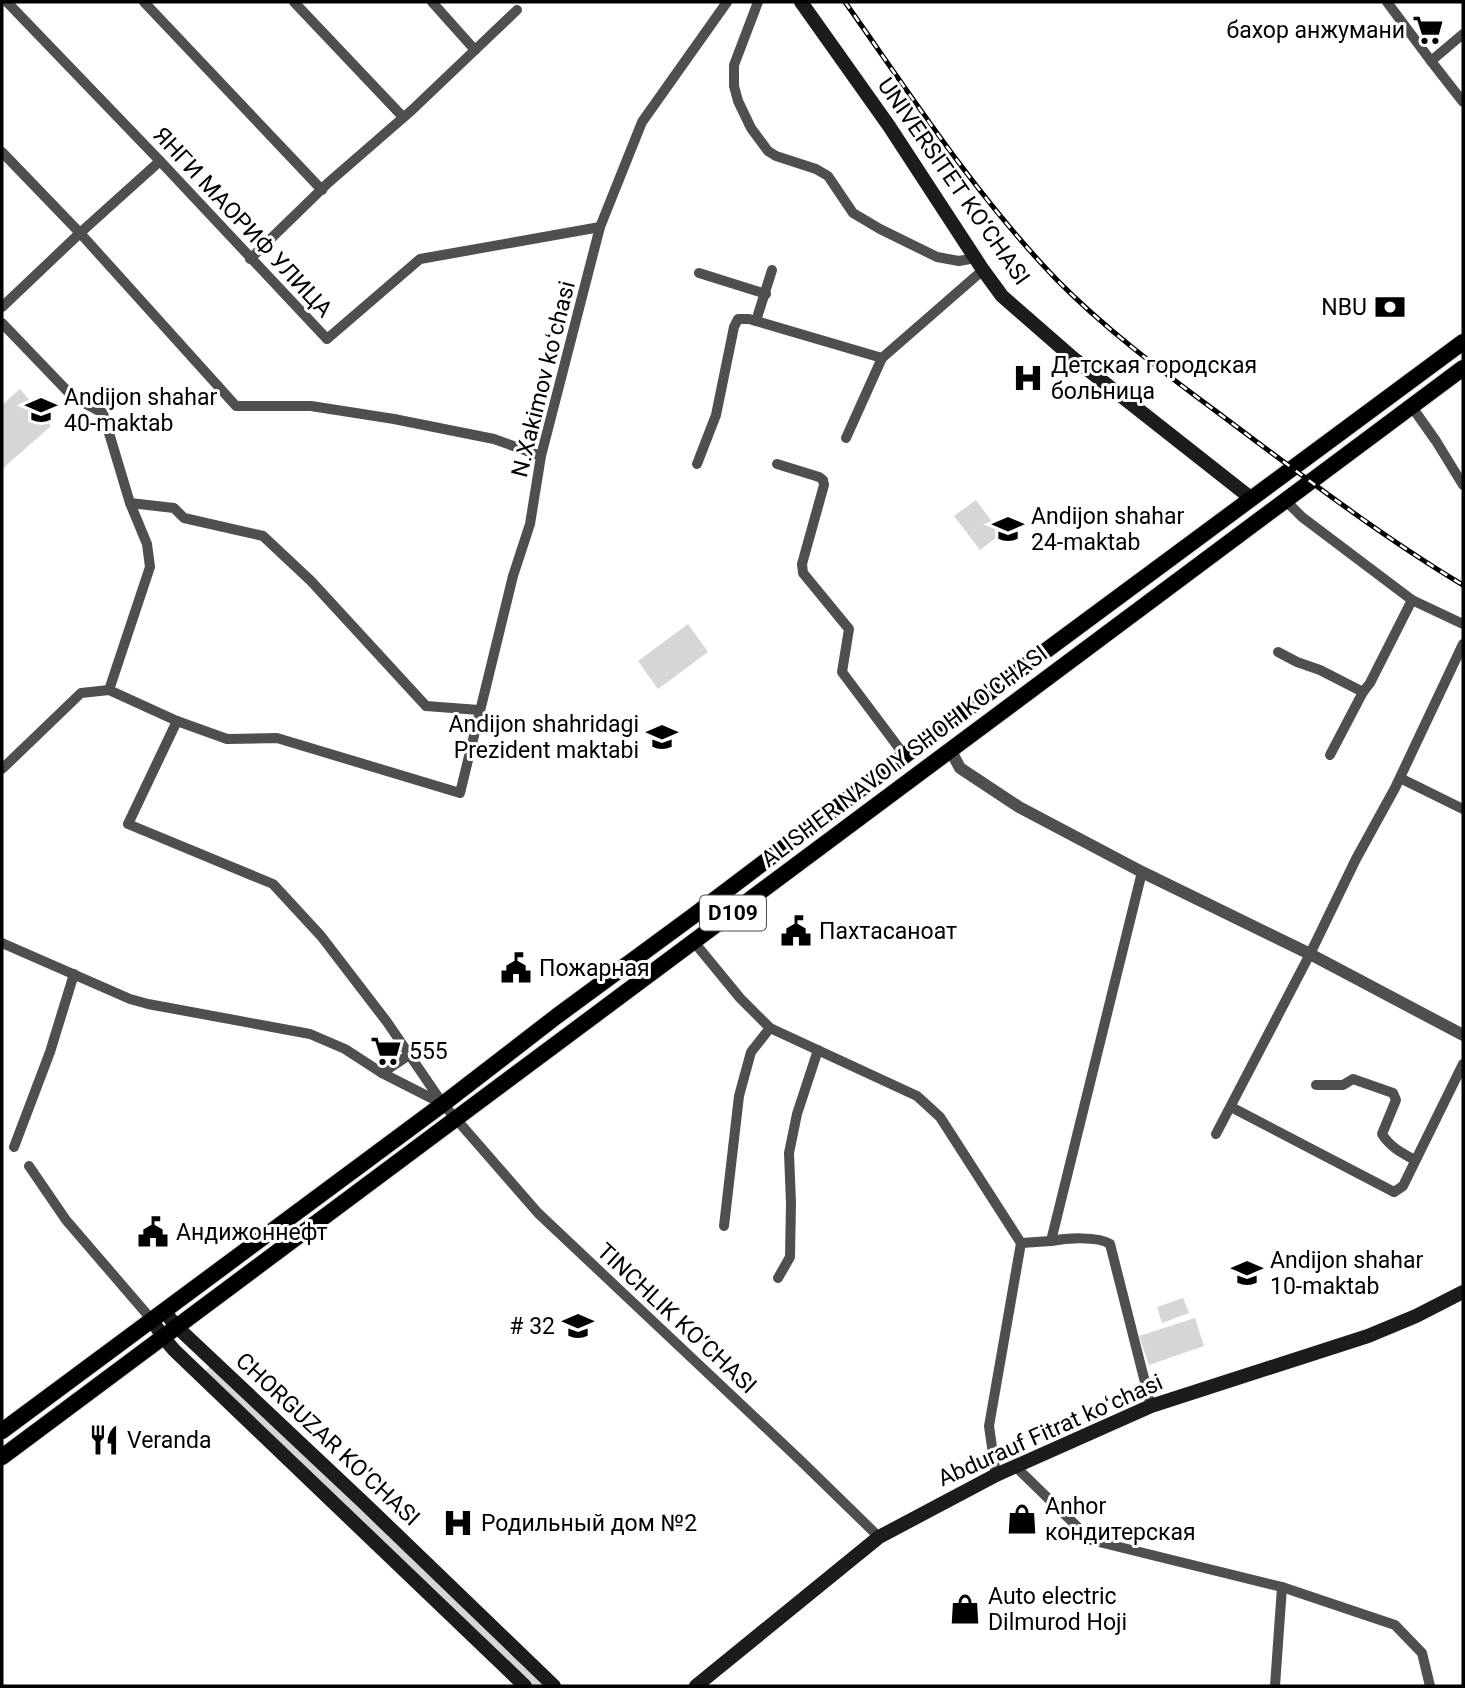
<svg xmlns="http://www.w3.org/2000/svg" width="1465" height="1688" viewBox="0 0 1465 1688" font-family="Roboto,sans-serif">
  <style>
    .grass { fill: #d6d6d6 }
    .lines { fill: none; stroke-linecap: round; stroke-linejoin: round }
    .primary-casing { stroke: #dbdbdb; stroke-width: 18 }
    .minor { stroke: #4f4f4f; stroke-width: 10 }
    .tertiary { stroke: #4f4f4f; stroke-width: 12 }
    .secondary { stroke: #1c1c1c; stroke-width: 14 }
    .primary { stroke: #000; stroke-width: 16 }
    .rail-casing { stroke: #000; stroke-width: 5 }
    .rail { stroke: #fff; stroke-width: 2.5; stroke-dasharray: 8; stroke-linecap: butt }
    .labels { text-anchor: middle; stroke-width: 6; stroke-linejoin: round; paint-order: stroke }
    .shield { fill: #fff; stroke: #4c4c4c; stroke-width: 2 }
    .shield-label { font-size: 21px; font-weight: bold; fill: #000 }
    .poi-label { font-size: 23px; fill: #000; stroke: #fff; text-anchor: start }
    .street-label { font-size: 23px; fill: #000; stroke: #fff }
  </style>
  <rect width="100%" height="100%" fill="#fff"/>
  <g class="grass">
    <path d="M 20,389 L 51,426 L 2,469 L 2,405 Z"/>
    <path d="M 976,500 L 1001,534 L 980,550 L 954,516 Z"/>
    <path d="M 688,624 L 708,652 L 658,689 L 638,661 Z"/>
    <path d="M 1183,1298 L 1189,1313 L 1162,1323 L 1157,1307 Z"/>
    <path d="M 1195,1318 L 1204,1346 L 1149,1365 L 1139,1336 Z"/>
    <path d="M 210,1366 L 546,1686 L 531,1686 L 204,1372 Z"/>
  </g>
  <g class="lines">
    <g class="primary-casing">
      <g id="primary">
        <path d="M 2,1431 L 443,1104 L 557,1016 L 693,916 L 936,732 L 1463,342"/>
        <path d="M 2,1457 L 1463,368"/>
      </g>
    </g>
    <g class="minor">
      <path d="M 7,2 L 160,161 L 327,339 L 420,259 L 600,227"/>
      <path d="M 144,2 L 322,190"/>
      <path d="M 294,2 L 403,117"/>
      <path d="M 432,2 L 475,50"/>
      <path d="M 758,2 L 734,65 L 734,86 L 738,101 L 751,128 L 768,151 L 776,156 L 816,169 L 828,176 L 853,213 L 880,229 L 937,257 L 959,261 L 975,258"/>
      <path d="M 1387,2 L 1431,61 L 1463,102"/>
      <path d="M 1431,61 L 1463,34"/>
      <path d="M 2,152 L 80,233 L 236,406 L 311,406 L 394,419 L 494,439 L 541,456"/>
      <path d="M 250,259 L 328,183 L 412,110 L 517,10"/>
      <path d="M 699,273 L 766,294"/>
      <path d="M 2,307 L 80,233 L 160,161"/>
      <path d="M 756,321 L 772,270"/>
      <path d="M 2,323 L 73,397 L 103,413 L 130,503 L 147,544 L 150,567 L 109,690"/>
      <path d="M 1412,407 L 1436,441 L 1463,485"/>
      <path d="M 846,438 L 882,358 L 983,270"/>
      <path d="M 697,464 L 716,415 L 734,327 L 738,319 L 749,319 L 882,358"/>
      <path d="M 777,464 L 819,477 L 823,480 L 824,485 L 802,564 L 803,573 L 849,629 L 842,672 L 905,756"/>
      <path d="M 1286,501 L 1302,517 L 1412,600 L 1463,624"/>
      <path d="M 130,503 L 174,508 L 184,518 L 263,536 L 311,581 L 426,706 L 479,710"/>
      <path d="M 1278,652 L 1297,662 L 1320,670 L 1363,692"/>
      <path d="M 177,721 L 227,739 L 277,738 L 460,793 L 513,576 L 530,524 L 541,456 L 600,227 L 642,122 L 727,2"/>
      <path d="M 1330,755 L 1363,692 L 1370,683 L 1412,600"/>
      <path d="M 2,769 L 81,693 L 109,690 L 177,721 L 128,824 L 273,884 L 321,936 L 387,1022 L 443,1104 L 538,1213 L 801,1461 L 879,1537"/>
      <path d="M 1400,778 L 1463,809"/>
      <path d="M 694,942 L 740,998 L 770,1028 L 917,1096 L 940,1117 L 1021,1243 L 989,1426 L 996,1475"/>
      <path d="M 2,943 L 130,999 L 148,1004 L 310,1034 L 345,1049 L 382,1073 L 439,1102"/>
      <path d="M 382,1073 L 409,1055"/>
      <path d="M 1316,1085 L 1343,1085 L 1353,1079 L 1393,1093 L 1396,1100 L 1382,1134 C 1390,1147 1402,1153 1415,1160"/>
      <path d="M 1231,1107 L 1394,1192 L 1403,1186 L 1463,1064"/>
      <path d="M 1216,1134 L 1310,954 L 1356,859 L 1395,788 L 1463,644"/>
      <path d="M 14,1147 L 50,1052 L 74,974"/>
      <path d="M 29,1166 L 66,1220 L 152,1320"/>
      <path d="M 724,1226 L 739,1096 L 751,1052 L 770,1028"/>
      <path d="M 1051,1241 C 1066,1238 1098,1236 1110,1244 L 1151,1406"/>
      <path d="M 1021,1243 L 1051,1241 L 1142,872"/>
      <path d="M 778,1278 L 790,1257 L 791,1203 L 789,1153 L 797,1114 L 818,1050"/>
      <path d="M 1016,1467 L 1091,1540 L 1282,1587 L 1395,1625 L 1422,1653 L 1430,1686"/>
      <path d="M 1275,1686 L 1282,1587"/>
    </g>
    <path class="tertiary" d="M 951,751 L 960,768 L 1019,807 L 1142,872 L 1310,954 L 1463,1035"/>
    <g class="secondary">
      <path d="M 801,2 L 889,126 L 983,270 L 1002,296 L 1073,358 L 1252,499"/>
      <path d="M 164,1311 L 177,1327 L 365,1504 L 554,1686"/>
      <path d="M 152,1320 L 163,1337 L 174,1350 L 525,1686"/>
      <path d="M 696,1686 L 879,1537 L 996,1475 L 1151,1406 L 1368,1336 L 1416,1316 L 1463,1292"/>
    </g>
    <use href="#primary" class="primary"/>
    <g class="rail-casing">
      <path id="rail" d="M 845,2 C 912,97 976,196 1057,280 C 1110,334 1173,379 1233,424 C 1308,480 1383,537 1463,585"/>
    </g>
    <use href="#rail" class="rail"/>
  </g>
  <defs>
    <g id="supermarket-bare" transform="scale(2.415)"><path d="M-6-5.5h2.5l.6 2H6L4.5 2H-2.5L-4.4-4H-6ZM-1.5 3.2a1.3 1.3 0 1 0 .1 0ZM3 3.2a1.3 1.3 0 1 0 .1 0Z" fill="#000" stroke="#fff" stroke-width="2.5" paint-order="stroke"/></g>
    <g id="bank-bare" transform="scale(2.415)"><path d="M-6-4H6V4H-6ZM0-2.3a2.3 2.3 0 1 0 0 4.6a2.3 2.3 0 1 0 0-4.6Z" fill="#000" stroke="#fff" stroke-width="2.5" paint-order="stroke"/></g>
    <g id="hospital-bare" transform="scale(2.415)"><path d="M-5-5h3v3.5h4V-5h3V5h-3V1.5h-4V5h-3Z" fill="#000" stroke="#fff" stroke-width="2.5" paint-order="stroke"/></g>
    <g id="school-bare" transform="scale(2.415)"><path d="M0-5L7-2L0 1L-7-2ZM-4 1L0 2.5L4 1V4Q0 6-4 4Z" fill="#000" stroke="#fff" stroke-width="2.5" paint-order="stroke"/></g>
    <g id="civic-bare" transform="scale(2.415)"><path d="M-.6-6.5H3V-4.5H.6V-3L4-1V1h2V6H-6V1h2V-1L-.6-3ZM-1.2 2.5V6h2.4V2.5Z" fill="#000" stroke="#fff" stroke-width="2.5" paint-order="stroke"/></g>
    <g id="restaurant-bare" transform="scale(2.415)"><path d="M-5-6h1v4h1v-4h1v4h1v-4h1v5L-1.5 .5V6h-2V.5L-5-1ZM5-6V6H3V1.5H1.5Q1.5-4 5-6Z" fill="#000" stroke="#fff" stroke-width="2.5" paint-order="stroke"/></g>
    <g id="shop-bare" transform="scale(2.415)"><path d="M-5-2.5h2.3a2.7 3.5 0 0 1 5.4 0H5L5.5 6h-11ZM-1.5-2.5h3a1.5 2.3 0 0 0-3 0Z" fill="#000" stroke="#fff" stroke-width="2.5" paint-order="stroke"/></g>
  </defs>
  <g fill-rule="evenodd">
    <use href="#supermarket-bare" x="1428" y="30"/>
    <use href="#bank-bare" x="1390" y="307"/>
    <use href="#hospital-bare" x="1028" y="378"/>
    <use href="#school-bare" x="41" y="410"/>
    <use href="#school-bare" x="1008" y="529"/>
    <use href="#school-bare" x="662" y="737"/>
    <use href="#civic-bare" x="796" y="931"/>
    <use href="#civic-bare" x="516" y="968"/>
    <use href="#supermarket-bare" x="386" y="1051"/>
    <use href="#civic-bare" x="153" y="1232"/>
    <use href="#school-bare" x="1247" y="1273"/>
    <use href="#school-bare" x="578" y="1326"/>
    <use href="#restaurant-bare" x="104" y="1440"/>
    <use href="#shop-bare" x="1022" y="1519"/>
    <use href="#hospital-bare" x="458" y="1523"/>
    <use href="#shop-bare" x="965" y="1609"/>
  </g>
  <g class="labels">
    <rect class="shield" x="700" y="895.5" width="66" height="35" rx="5"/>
    <g class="shield-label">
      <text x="733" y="920">D109</text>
    </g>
    <g class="poi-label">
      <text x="1405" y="38" text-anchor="end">бахор анжумани</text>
      <text x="1367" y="315" text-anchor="end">NBU</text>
      <text x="1051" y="373">Детская городская<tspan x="1051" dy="26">больница</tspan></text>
      <text x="64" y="405">Andijon shahar<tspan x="64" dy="26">40-maktab</tspan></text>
      <text x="1031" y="524">Andijon shahar<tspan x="1031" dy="26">24-maktab</tspan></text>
      <text x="639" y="732" text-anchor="end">Andijon shahridagi<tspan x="639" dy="26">Prezident maktabi</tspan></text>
      <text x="819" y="939">Пахтасаноат</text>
      <text x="539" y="976">Пожарная</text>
      <text x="409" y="1059">555</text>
      <text x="176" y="1240">Андижоннефт</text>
      <text x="1270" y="1268">Andijon shahar<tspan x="1270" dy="26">10-maktab</tspan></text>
      <text x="555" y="1334" text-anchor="end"># 32</text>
      <text x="127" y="1448">Veranda</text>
      <text x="1045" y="1514">Anhor<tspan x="1045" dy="26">кондитерская</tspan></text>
      <text x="481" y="1531">Родильный дом №2</text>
      <text x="988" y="1604">Auto electric<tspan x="988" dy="26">Dilmurod Hoji</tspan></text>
    </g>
    <g class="street-label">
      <text transform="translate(954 181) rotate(55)" y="8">UNIVERSITET KО‘CHASI</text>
      <text transform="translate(243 222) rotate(47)" y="8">ЯНГИ МАОРИФ УЛИЦА</text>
      <text transform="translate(543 379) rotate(-76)" y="8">N.Xakimov koʻchasi</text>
      <text transform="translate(904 756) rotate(-37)" y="8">ALISHER NAVOIY SHOH KO'CHASI</text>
      <text transform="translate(677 1318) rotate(43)" y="8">TINCHLIK KО‘CHASI</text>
      <text transform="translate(1050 1430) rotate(-24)" y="8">Abdurauf Fitrat koʻchasi</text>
      <text transform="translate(328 1439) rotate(43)" y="8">CHORGUZAR KO'CHASI</text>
    </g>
  </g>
  <rect width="1465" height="1688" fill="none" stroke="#000000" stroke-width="7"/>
</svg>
